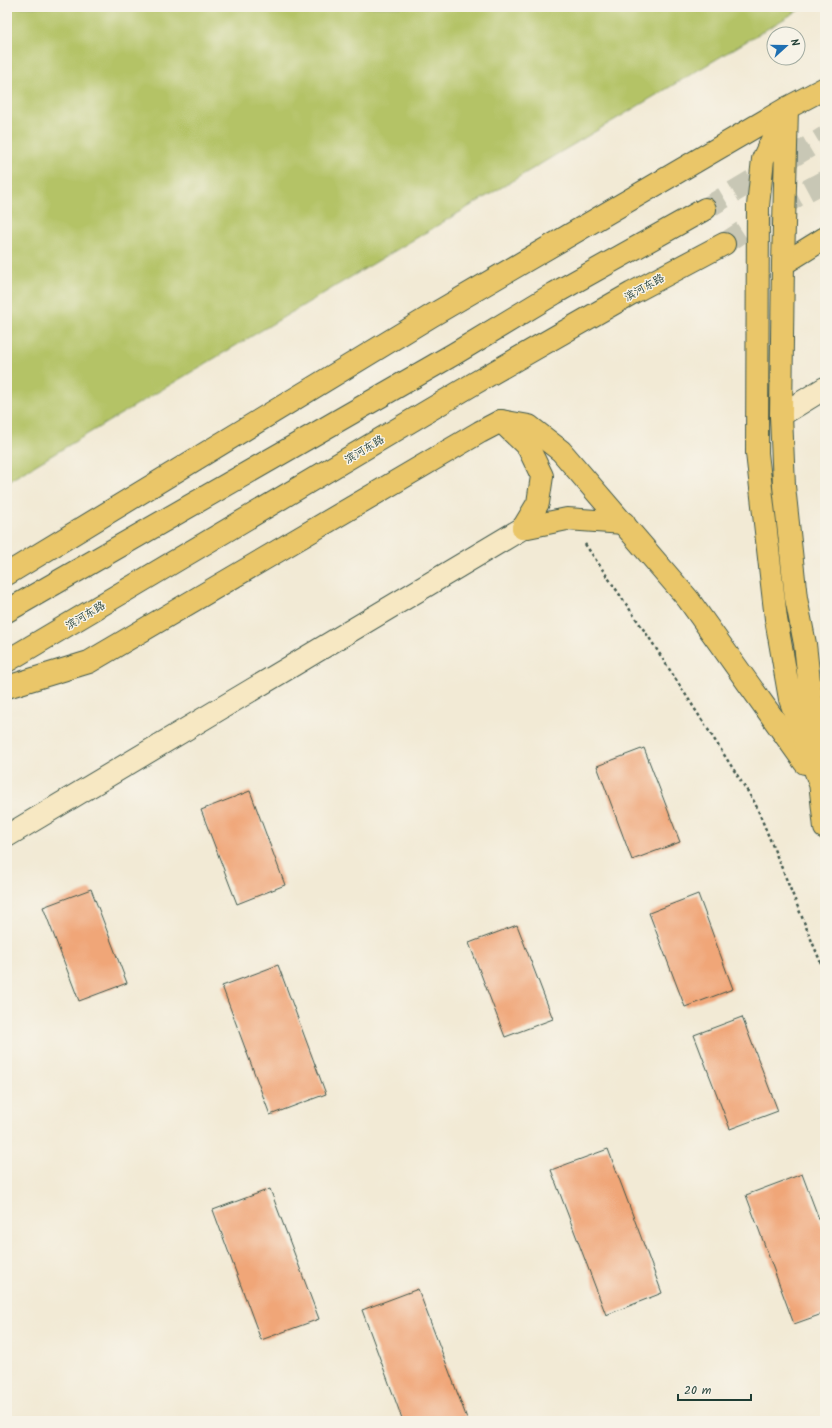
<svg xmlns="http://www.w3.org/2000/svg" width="832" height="1428" viewBox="0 0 832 1428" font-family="Kalam,'LXGW WenKai TC',sans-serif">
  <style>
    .green { fill: #b4c366; stroke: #6a804d }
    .building { fill: #f0a678 }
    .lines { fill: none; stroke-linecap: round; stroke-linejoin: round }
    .primary-tunnel { stroke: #c8c7b5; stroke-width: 22; stroke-dasharray: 22 11; stroke-linecap: butt }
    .secondary-casing { stroke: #3f574c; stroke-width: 24 }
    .primary-casing { stroke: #3f574c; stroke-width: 24 }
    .path { stroke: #3f574c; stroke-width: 2.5; stroke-dasharray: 3 3; stroke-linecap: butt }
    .secondary { stroke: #f7e8c3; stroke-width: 22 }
    .primary { stroke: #eac669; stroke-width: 22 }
    .labels { text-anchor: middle; stroke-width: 3; stroke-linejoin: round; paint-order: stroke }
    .street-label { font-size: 11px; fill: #1f3d34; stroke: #f7f3e8 }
  </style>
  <rect width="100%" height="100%" fill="#f7f3e8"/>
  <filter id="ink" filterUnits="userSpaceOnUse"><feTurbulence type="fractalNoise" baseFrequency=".025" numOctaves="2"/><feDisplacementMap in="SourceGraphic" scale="8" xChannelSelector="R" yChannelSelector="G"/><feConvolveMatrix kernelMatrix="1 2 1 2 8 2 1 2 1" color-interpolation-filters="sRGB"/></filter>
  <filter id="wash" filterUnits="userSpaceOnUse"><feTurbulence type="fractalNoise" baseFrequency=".012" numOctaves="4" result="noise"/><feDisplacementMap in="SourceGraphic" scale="16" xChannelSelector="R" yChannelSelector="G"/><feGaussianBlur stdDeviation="0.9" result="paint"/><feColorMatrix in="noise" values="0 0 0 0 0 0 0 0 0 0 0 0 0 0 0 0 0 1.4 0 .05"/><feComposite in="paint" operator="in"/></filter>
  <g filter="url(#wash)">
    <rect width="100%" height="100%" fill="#f2ead5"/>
    <path class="green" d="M 7,7 L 804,7 L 7,482 Z"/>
    <g id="blocks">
      <g class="building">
        <path d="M 644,748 L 680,842 L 632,860 L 597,766 Z"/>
        <path d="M 250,791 L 285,885 L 237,904 L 201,810 Z"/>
        <path d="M 91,889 L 127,983 L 79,1001 L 43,907 Z"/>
        <path d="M 698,894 L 733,989 L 685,1007 L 649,913 Z"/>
        <path d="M 517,925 L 553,1019 L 505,1037 L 469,943 Z"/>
        <path d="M 278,965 L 326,1094 L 270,1115 L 222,986 Z"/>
        <path d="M 742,1017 L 778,1111 L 730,1129 L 694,1035 Z"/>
        <path d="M 608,1149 L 662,1293 L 606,1315 L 551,1170 Z"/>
        <path d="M 802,1174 L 825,1235 L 825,1313 L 794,1324 L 746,1195 Z"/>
        <path d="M 270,1189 L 319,1319 L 261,1340 L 213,1210 Z"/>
        <path d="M 418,1289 L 468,1421 L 403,1421 L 362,1310 Z"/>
      </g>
    </g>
  </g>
  <g filter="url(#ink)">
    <use href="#blocks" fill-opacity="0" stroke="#3f574c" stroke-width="1"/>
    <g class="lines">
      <g class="primary-tunnel">
        <path d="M 705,209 L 825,137"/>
        <path d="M 724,244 L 797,196 L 825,181"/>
      </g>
      <g class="secondary-casing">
        <g id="secondary">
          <path d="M 781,415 L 825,388"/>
          <path d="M 7,836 L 523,528"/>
        </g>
      </g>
      <g class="primary-casing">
        <g id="primary">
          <path d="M 783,264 L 825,238"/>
          <path d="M 501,421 L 528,447 L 542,476 L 538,503 L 523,528"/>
          <path d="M 523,528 L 567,519 L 624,523"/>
          <path d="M 7,574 L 431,316 L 787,108 L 825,88"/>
          <path d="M 7,611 L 454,354 L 555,293 L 705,209"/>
          <path d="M 7,661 L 475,383 L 632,293 L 724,244"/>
          <path d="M 7,687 L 89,662 L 480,432 L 501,421 L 529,426 L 561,451 L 688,599 L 805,763"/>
          <path d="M 820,784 L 790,699 L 776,619 L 757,453 L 758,206 L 763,159 L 787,108 L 783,264 L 781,415 L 784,486 L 796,598 L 805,644 L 825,828"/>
        </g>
      </g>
      <path class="path" d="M 585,544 L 650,639 L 755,803 L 825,973"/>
      <use href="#secondary" class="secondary"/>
      <use href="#primary" class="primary"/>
    </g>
  </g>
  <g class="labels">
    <g class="street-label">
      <text transform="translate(644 287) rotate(-29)" y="4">滨河东路</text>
      <text transform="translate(364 449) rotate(-31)" y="4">滨河东路</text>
      <text transform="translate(85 615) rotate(-31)" y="4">滨河东路</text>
    </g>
  </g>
  <rect width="832" height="1428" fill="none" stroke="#f7f3e8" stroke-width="24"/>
  <g transform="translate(786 46) rotate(69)"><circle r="19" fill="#f7f3e8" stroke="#a1aaa0"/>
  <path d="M0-3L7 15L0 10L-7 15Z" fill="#1f6fb2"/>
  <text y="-6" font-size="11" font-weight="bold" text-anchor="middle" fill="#1f3d34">N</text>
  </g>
  <path d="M678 1394v6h73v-6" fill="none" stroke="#1f3d34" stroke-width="2"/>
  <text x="684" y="1394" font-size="12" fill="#1f3d34" stroke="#f7f3e8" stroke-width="3" paint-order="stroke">20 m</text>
</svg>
